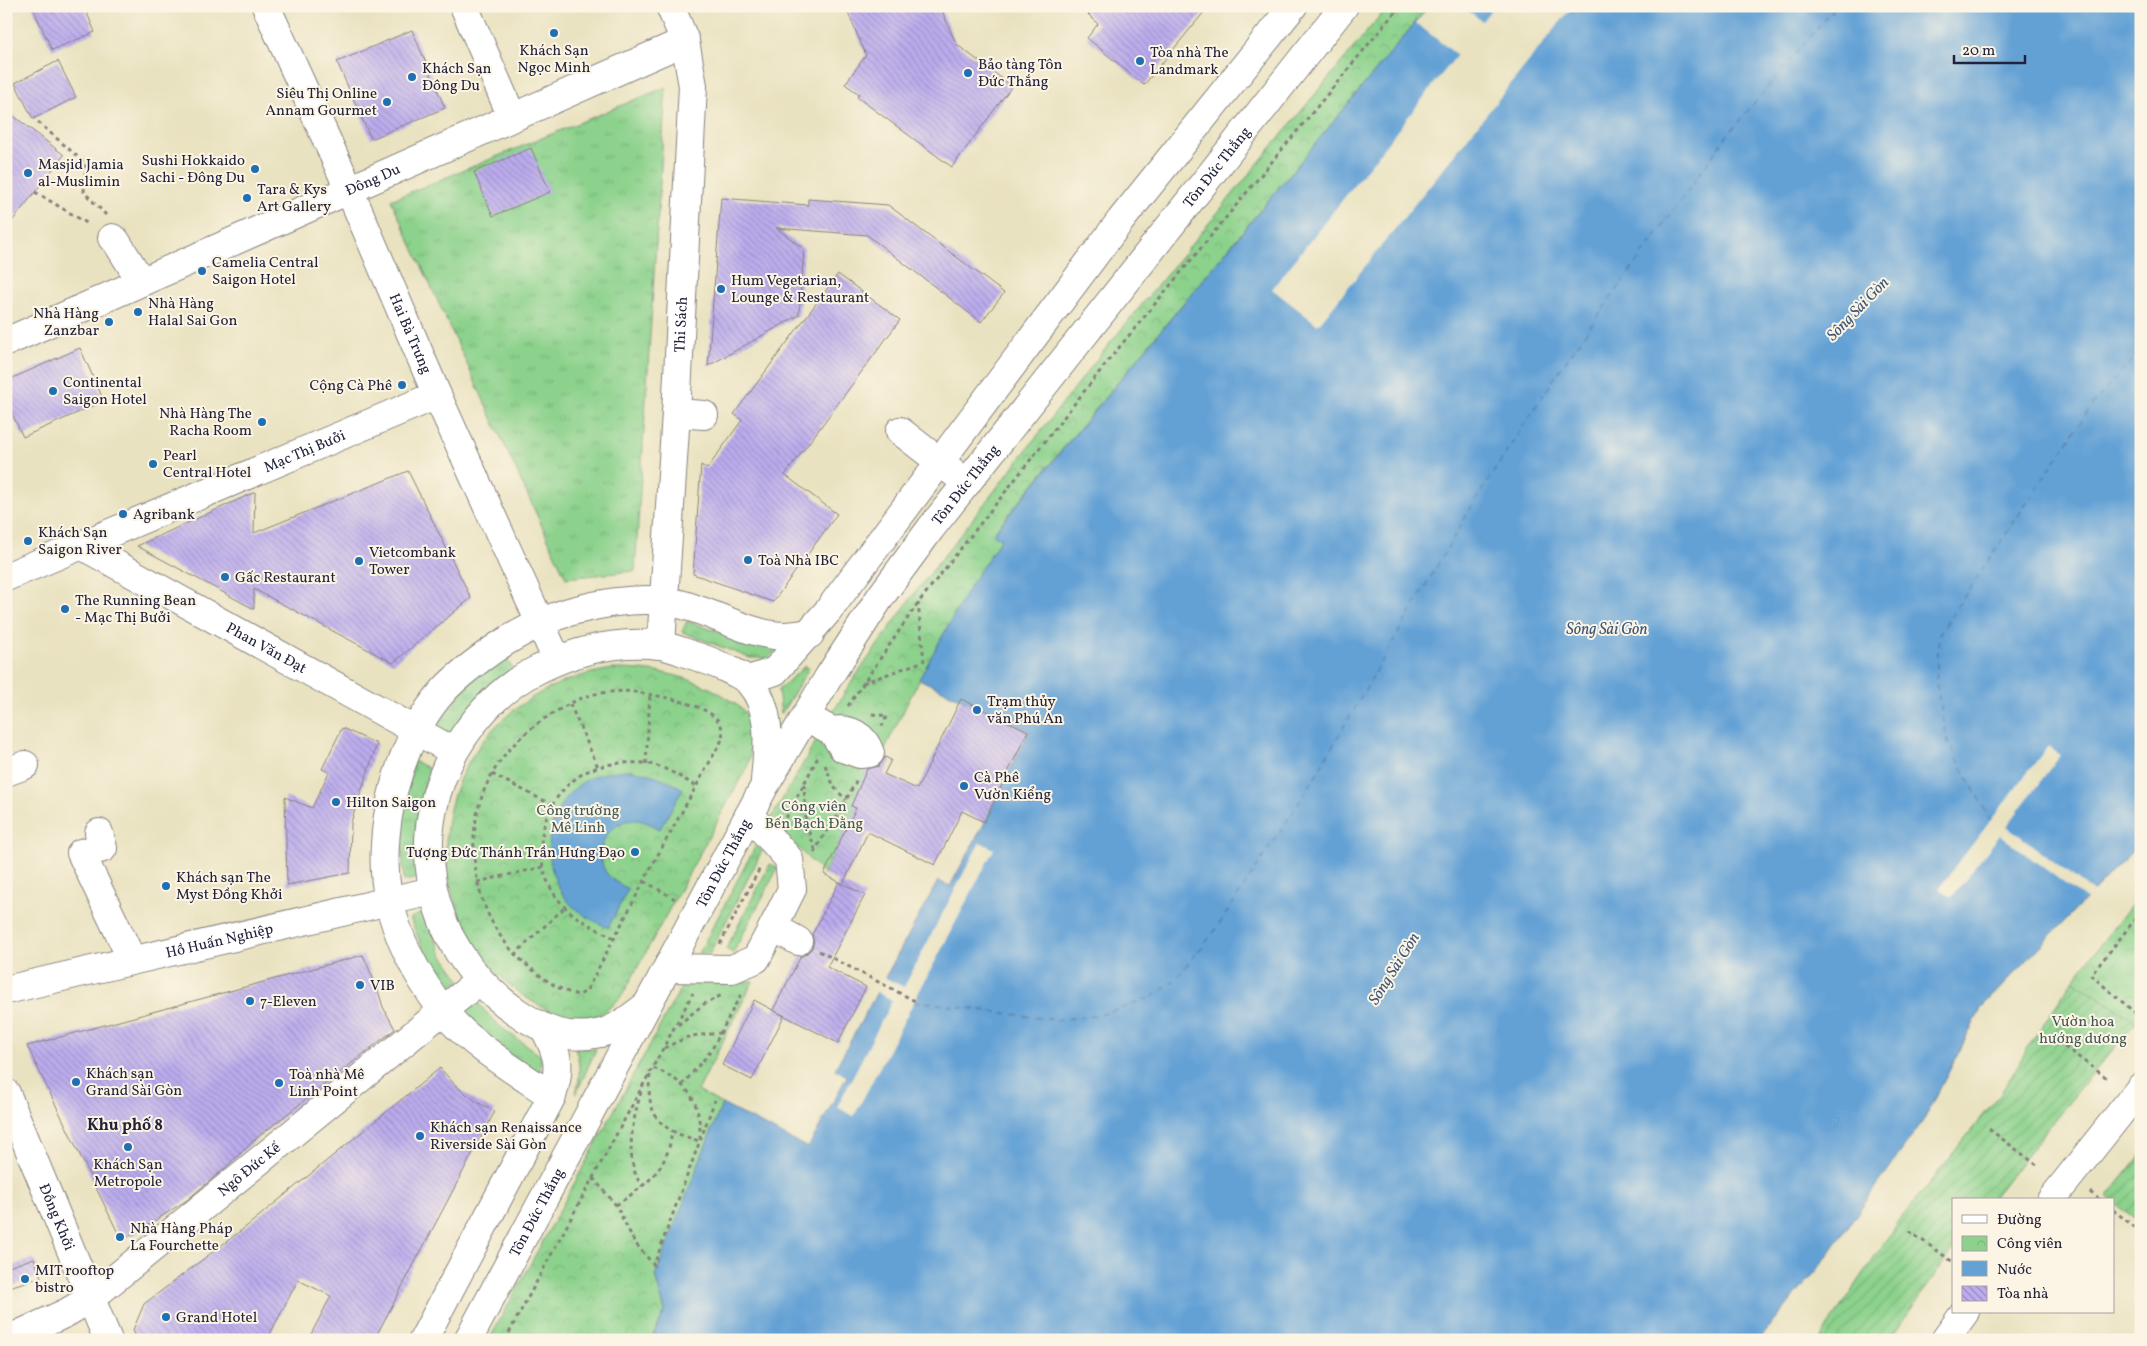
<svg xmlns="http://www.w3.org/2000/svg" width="2147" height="1346" viewBox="0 0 2147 1346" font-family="Vollkorn,serif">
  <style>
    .grass { fill: url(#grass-tufts); stroke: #577a64 }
    .park { fill: url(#park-crowns); stroke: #577a64 }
    .garden { fill: url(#garden-furrows); stroke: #577a64 }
    .water { fill: #64a1d5; stroke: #436288 }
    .pier { fill: #e9e2c0 }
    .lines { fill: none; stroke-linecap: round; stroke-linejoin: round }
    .ferry { stroke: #3c5579; stroke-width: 1; stroke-dasharray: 6 5; stroke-linecap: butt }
    .building { fill: url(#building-back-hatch) }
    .minor-casing { stroke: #86827e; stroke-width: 30 }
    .major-casing { stroke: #86827e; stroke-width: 30 }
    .path { stroke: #86827e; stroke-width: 3; stroke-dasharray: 4 4; stroke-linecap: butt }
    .minor { stroke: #fff; stroke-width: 28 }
    .major { stroke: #fff; stroke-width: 28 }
    .poi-dot { fill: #1f6fb2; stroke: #fcf5e5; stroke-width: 2 }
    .labels { text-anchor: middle; stroke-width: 4; stroke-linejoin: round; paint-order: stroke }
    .poi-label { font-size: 15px; fill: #22223b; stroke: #fcf5e5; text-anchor: start }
    .street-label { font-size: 15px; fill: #22223b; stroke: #fcf5e5 }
    .park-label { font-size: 15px; fill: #425753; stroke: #fcf5e5 }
    .water-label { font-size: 16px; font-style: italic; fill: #3c5579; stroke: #fcf5e5 }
    .neighbourhood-label { font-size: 16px; font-weight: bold; fill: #22223b; stroke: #fcf5e5 }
  </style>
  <defs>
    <pattern id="grass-tufts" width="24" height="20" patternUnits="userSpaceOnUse" patternTransform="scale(1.25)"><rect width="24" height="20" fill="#8cd28c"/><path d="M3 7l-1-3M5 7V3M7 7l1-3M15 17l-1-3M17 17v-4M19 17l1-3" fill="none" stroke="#78b47a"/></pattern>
    <pattern id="park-crowns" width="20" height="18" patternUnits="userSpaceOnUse" patternTransform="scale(1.25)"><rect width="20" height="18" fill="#8cd28c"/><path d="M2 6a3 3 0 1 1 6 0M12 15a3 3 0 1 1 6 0" fill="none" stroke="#78b47a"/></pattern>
    <pattern id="garden-furrows" width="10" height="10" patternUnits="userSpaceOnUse" patternTransform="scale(1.25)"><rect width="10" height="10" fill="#8cd28c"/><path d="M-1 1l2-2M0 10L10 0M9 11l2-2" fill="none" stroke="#78b47a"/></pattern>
    <pattern id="building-back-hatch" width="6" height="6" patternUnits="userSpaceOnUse" patternTransform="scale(1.25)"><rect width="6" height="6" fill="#bcacee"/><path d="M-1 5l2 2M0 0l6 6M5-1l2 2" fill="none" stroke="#988cc2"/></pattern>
  </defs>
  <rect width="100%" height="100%" fill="#fcf5e5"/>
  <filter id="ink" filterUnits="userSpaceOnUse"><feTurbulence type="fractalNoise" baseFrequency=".02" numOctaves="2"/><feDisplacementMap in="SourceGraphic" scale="10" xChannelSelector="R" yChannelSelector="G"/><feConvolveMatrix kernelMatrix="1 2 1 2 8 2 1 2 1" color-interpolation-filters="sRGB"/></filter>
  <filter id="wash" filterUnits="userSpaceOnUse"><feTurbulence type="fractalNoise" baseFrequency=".0096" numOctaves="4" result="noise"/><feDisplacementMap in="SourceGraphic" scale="20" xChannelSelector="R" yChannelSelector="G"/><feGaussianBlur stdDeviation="1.12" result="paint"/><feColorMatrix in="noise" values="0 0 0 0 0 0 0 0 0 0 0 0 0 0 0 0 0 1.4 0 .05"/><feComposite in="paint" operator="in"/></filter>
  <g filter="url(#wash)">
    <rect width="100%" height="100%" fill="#e9e2c0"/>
    <g class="grass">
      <path d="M 666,87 L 635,571 L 566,578 L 391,200 Z"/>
      <path d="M 687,621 L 760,646 L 783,644 L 768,658 L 750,658 L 682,632 Z"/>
      <path d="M 505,657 L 514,670 L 448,736 L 435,727 L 470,681 Z"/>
      <path d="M 805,666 L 809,668 L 781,714 L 778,690 Z"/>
      <path d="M 414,761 L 429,769 L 415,827 L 419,878 L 404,881 L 400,824 Z"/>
      <path d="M 756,845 L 762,851 L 710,953 L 699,953 Z"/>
      <path d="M 770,864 L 778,868 L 733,953 L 726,949 Z"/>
      <path d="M 425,912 L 441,953 L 461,981 L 448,989 L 426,956 L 410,918 Z"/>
      <path d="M 475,1000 L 498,1025 L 541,1056 L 540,1077 L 492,1041 L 463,1010 Z"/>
      <path d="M 575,1048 L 596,1049 L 576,1094 C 580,1077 581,1064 575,1048 Z"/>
    </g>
    <g class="park">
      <path d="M 1388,6 L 1429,6 L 993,533 L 1001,539 C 931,644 880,761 824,874 L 770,820 L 848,687 L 911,598 L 1101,354 Z"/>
      <path d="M 613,669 C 654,669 692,675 727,698 C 734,703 743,708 747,716 C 755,730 751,749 748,765 L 622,996 C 593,1026 577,1025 542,1007 C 507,989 479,958 463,923 C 409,804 489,686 613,669 Z"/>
      <path d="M 2141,892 L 2141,1017 L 2136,1022 L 2073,980 Z"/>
      <path d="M 753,981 L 698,1091 L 722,1104 L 655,1276 L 665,1311 L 651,1340 L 489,1340 L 684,982 Z"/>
    </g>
    <g class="garden">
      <path d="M 2073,980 L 2136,1022 L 2069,1102 L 1991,1200 L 1953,1200 L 1953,1249 L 1889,1340 L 1819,1340 L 1899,1221 L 2001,1093 L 2032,1041 Z"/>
      <path d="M 2141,1155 L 2141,1223 L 2113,1202 L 2113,1200 L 2107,1197 Z"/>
    </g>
    <g class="water">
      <path d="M 1429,6 L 2141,6 L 2141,842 L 1982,1007 L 1925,1118 L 1818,1269 L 1758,1340 L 651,1340 L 665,1311 L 655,1276 L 722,1104 L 808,1148 L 847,1076 L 835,1069 L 938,881 L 950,886 L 985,822 L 1029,731 L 919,679 L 971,584 L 1001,539 L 993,534 Z"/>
      <path d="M 628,770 C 649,772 664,778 683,789 L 660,829 C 652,825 644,820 634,820 C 607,820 591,854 608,875 C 613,881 621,885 628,889 L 608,928 C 593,920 577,913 567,900 C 535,860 547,794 597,775 C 607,772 617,771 628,770 Z"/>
    </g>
    <g class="pier">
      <path d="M 1429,6 L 1462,6 L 1482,21 L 1494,6 L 1573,6 L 1318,325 L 1272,289 L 1457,55 L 1416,23 Z"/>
      <path d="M 2048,746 L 2060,755 L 2007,826 L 2095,893 L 2088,901 L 2000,835 L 1951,898 L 1939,888 Z"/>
      <path d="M 980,842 L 994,849 L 854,1116 L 837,1107 L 892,1001 L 875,991 L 883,977 L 904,987 Z"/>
    </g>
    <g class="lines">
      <g class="ferry">
        <path d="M 1991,821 L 1948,742 L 1936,683 L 1939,634 L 2093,404 L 2141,350"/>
        <path d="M 915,1001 L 1055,1020 L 1094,1016 L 1122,1008 L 1152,997 L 1175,980 L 1214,932 L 1306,792 L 1473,504 L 1561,368 L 1726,137 L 1836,6"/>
      </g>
    </g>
    <g id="blocks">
      <g class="building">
        <path d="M 32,6 L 84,6 L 95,32 L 52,50 Z"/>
        <path d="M 845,6 L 940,6 L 956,44 L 1012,86 L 952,167 L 857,97 L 859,94 L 845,84 L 866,55 Z"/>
        <path d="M 1080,6 L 1209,6 L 1144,85 L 1087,38 L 1098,24 Z"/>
        <path d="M 412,30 L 445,108 L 371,139 L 337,62 Z"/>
        <path d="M 58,61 L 76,97 L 33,119 L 15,83 Z"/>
        <path d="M 6,110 L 64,155 L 6,229 Z"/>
        <path d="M 531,148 L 550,192 L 493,216 L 474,172 Z"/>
        <path d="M 721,198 L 808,205 L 808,199 L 888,205 L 1004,293 L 981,322 L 867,235 L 776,228 L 804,249 L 799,315 L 708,366 Z"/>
        <path d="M 838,274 L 900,320 L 785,475 L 837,514 L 773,602 L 693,574 L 701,465 L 707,469 L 742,420 L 734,414 Z"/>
        <path d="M 80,348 L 104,401 L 23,437 L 6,401 L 6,381 Z"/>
        <path d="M 408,471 L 471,598 L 393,663 L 254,589 L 254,609 L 137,546 L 255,492 L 254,533 Z"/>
        <path d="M 961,699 L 1028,731 L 984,822 L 962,811 L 935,865 L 868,832 L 843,884 L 824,874 L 856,808 L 851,806 L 867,769 L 879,766 L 885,757 L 891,760 L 884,774 L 917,789 Z"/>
        <path d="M 342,728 L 377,744 L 351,822 L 350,873 L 287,885 L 285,797 L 312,808 L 329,772 L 322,769 Z"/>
        <path d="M 839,882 L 865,895 L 827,967 L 866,987 L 838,1043 L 773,1010 L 801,956 L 806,954 L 812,948 L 814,941 L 812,935 Z"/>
        <path d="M 363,955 L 377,987 L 383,1007 L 395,1029 L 258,1137 L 226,1167 L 187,1200 L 133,1235 L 120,1237 L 27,1046 Z"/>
        <path d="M 754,1000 L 784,1016 L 752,1080 L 722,1065 Z"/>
        <path d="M 440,1068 L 456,1086 L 475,1101 L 495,1111 L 374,1340 L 308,1340 L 331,1296 L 298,1280 L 267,1340 L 137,1340 L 133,1330 L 144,1304 L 247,1226 Z"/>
        <path d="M 34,1258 L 41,1277 L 6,1288 L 6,1268 Z"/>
      </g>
    </g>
  </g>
  <g filter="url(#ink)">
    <use href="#blocks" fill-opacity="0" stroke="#86827e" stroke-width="1"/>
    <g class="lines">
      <g class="minor-casing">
        <g id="minor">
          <path d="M 464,6 L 512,117"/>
          <path d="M 112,238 L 116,241 L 141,281"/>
          <path id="s1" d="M 6,342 L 685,41"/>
          <path d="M 676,413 L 704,415"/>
          <path d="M 900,431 L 967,483"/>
          <path id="s2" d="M 81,545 L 453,751"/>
          <path id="s3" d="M 6,577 L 437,395"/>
          <path id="s4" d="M 661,645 L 676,413 L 693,86 L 685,41 L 670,6"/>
          <path d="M 806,717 L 832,731 L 843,748 L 860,754 L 870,753 C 864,735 850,728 832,731"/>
          <path d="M 6,772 L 25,765"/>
          <path d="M 99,833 L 103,848 L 81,853 L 132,960"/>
          <path d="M 773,927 L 798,941"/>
          <path d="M 668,968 L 732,969 L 756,959 L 773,927 L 792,889 L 789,859 L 749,815"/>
          <path id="s5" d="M 6,990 L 432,891"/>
          <path id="s6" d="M 6,1093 L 108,1340"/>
          <path d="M 552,1096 C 518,1073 465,1041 441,1008 C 418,977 398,940 389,901 C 374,835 398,739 445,689 C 461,672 481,658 500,645 C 524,630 549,617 576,610 C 604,603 636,598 664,601 C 705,606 742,634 783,636 C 792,636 801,634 810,634"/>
          <path d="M 2051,1200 L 2141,1087"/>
          <path id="s7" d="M 7,1340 L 66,1313 L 90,1299 L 479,981"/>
          <path d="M 1945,1340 L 1965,1312"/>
        </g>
      </g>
      <g class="major-casing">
        <g id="major">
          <path id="s8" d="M 266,6 L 349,189 L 437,395 L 557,660"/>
          <path d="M 749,680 L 775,671 L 828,611 L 1121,220 L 1293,6"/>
          <path d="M 646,1006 C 633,1016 617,1029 601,1033 C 566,1041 542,1030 514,1010 C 424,947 402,827 464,736 C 483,708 509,683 539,669 C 577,650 617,640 660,645 C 672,647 685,653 698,657 C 708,660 744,675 749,682 C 773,708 768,748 765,780"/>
          <path d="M 423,1340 L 552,1096 C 561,1067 559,1057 546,1031"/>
          <path id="s9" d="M 468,1340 L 764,787 L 828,678 L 881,596 L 931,528 L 1344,6"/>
        </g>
      </g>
      <g class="path">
        <path d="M 38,122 L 86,164 L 84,192 L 106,215"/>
        <path d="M 35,192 L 90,225"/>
        <path d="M 863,683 L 924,661 L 918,603"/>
        <path d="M 625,691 C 646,693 714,703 721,726 C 723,730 722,734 723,738 L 654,862 L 587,990 L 580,995 C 560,992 543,978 528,966 C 499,942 481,909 476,872 C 466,807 492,753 547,717 C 560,709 576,699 591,695 C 602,692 614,692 625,691 Z"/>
        <path d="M 570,704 L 598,767"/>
        <path d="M 848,706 L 918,603 L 1108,361 L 1400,6"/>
        <path d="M 872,714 L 887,716 L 882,726"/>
        <path d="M 646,764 L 650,693"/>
        <path d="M 825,765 L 834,787 L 846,800"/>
        <path d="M 492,774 L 552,805"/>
        <path d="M 804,784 L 806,824 L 815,849"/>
        <path d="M 786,818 L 818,757"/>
        <path d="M 814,853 L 824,835 L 835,821 L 857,779"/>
        <path d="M 644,881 L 675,899"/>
        <path d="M 477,882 L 543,867"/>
        <path d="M 2141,912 L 2091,975 L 2141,1018"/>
        <path d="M 614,938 C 597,929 579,921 565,907 C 525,868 537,796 588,771 C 605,763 625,762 644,763 C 663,765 680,777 696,786"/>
        <path d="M 720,944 L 761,866"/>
        <path d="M 819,951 L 915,1001"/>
        <path d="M 514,955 L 565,907"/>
        <path d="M 678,1025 L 704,1004 L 722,995"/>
        <path d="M 2058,1042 L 2107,1078"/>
        <path d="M 664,1048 L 690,1036 L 721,1033"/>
        <path d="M 650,1075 C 645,1117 662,1131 700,1141 C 701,1102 690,1083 653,1068"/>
        <path d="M 682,1085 L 711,1051 L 741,994"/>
        <path d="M 641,1092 C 633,1120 623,1160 642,1186"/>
        <path d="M 1989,1129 L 2037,1165"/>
        <path d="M 593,1178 L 616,1205 L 635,1243 L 654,1265 L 715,1100"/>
        <path d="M 2090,1192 L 2100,1200"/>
        <path d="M 616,1205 C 647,1184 668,1170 672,1131"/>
        <path d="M 2113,1210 L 2141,1232"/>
        <path d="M 1909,1231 L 1953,1262"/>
        <path d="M 1834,1336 L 1839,1340"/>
        <path d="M 505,1340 L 693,993"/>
      </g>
      <use href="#minor" class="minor"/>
      <use href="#major" class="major"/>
    </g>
  </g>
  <g class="poi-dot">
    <circle cx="554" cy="33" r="5"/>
    <circle cx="1140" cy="61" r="5"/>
    <circle cx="968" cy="73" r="5"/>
    <circle cx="412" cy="77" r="5"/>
    <circle cx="387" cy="102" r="5"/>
    <circle cx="255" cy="169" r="5"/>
    <circle cx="28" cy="173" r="5"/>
    <circle cx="247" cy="198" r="5"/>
    <circle cx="202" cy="271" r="5"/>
    <circle cx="721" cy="289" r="5"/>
    <circle cx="138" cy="312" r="5"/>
    <circle cx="109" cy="322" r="5"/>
    <circle cx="402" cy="385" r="5"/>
    <circle cx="53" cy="391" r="5"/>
    <circle cx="262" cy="422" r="5"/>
    <circle cx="153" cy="464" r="5"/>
    <circle cx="123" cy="514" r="5"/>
    <circle cx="28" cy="541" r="5"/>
    <circle cx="748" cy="560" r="5"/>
    <circle cx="359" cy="561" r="5"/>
    <circle cx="225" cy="577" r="5"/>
    <circle cx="65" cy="609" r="5"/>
    <circle cx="977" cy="710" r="5"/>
    <circle cx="964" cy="786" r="5"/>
    <circle cx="336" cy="802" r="5"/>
    <circle cx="635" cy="852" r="5"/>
    <circle cx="166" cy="886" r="5"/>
    <circle cx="360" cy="985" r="5"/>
    <circle cx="250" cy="1001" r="5"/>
    <circle cx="76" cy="1082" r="5"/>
    <circle cx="279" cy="1083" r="5"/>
    <circle cx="420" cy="1136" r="5"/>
    <circle cx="128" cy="1147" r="5"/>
    <circle cx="120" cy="1237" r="5"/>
    <circle cx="25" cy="1279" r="5"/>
    <circle cx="166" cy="1317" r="5"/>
  </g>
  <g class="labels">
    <g class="poi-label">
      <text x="554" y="55" text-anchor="middle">Khách Sạn<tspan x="554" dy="17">Ngọc Minh</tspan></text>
      <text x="1150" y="57">Tòa nhà The<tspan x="1150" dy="17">Landmark</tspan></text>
      <text x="978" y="69">Bảo tàng Tôn<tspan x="978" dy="17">Đức Thắng</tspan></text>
      <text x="422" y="73">Khách Sạn<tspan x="422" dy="17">Đông Du</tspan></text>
      <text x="377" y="98" text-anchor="end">Siêu Thị Online<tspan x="377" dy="17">Annam Gourmet</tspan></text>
      <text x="245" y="165" text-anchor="end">Sushi Hokkaido<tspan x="245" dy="17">Sachi - Đông Du</tspan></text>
      <text x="38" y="169">Masjid Jamia<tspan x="38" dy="17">al-Muslimin</tspan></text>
      <text x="257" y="194">Tara &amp; Kys<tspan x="257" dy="17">Art Gallery</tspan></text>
      <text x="212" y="267">Camelia Central<tspan x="212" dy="17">Saigon Hotel</tspan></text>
      <text x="731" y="285">Hum Vegetarian,<tspan x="731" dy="17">Lounge &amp; Restaurant</tspan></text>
      <text x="148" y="308">Nhà Hàng<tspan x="148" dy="17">Halal Sai Gon</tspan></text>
      <text x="99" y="318" text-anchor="end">Nhà Hàng<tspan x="99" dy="17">Zanzbar</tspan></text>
      <text x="63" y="387">Continental<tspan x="63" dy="17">Saigon Hotel</tspan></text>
      <text x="392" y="390" text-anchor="end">Cộng Cà Phê</text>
      <text x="252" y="418" text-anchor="end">Nhà Hàng The<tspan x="252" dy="17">Racha Room</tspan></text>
      <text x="163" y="460">Pearl<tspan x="163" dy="17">Central Hotel</tspan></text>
      <text x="133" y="519">Agribank</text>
      <text x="38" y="537">Khách Sạn<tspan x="38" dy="17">Saigon River</tspan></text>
      <text x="369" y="557">Vietcombank<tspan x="369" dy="17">Tower</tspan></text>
      <text x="758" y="565">Toà Nhà IBC</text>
      <text x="235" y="582">Gấc Restaurant</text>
      <text x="75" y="605">The Running Bean<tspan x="75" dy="17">- Mạc Thị Bưởi</tspan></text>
      <text x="987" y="706">Trạm thủy<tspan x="987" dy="17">văn Phú An</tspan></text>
      <text x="974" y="782">Cà Phê<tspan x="974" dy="17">Vườn Kiểng</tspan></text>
      <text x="346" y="807">Hilton Saigon</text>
      <text x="625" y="857" text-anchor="end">Tượng Đức Thánh Trần Hưng Đạo</text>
      <text x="176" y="882">Khách sạn The<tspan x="176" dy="17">Myst Đồng Khởi</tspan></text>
      <text x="370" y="990">VIB</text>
      <text x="260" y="1006">7-Eleven</text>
      <text x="86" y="1078">Khách sạn<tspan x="86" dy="17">Grand Sài Gòn</tspan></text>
      <text x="289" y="1079">Toà nhà Mê<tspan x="289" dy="17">Linh Point</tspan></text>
      <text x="430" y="1132">Khách sạn Renaissance<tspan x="430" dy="17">Riverside Sài Gòn</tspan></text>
      <text x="128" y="1169" text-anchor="middle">Khách Sạn<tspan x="128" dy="17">Metropole</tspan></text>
      <text x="130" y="1233">Nhà Hàng Pháp<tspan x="130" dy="17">La Fourchette</tspan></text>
      <text x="35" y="1275">MIT rooftop<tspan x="35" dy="17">bistro</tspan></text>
      <text x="176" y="1322">Grand Hotel</text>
    </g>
    <g class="street-label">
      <text dy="5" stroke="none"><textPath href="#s9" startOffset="1396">Tôn Đức Thắng</textPath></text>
      <text dy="5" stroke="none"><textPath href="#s1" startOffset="401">Đông Du</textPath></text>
      <text dy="5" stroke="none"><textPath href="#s4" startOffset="321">Thi Sách</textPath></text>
      <text dy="5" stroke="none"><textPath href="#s8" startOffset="358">Hai Bà Trưng</textPath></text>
      <text dy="5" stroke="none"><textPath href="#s3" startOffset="324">Mạc Thị Bưởi</textPath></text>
      <text dy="5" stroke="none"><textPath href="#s9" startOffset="991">Tôn Đức Thắng</textPath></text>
      <text dy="5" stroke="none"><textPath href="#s2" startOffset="212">Phan Văn Ðạt</textPath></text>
      <text dy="5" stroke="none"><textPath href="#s9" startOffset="541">Tôn Đức Thắng</textPath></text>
      <text dy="5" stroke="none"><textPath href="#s5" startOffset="219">Hồ Huấn Nghiệp</textPath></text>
      <text dy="5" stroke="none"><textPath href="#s7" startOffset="298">Ngô Ðức Kế</textPath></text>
      <text dy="5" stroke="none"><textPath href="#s9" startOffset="145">Tôn Ðức Thắng</textPath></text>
      <text dy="5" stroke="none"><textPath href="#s6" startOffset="134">Ðồng Khởi</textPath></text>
    </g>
    <g class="park-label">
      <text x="814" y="811">Công viên<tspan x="814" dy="17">Bến Bạch Đằng</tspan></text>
      <text x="578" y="815">Công trường<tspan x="578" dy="17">Mê Linh</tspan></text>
      <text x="2083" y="1026">Vườn hoa<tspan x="2083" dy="17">hướng dương</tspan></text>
    </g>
    <g class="water-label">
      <text transform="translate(1857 308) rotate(-46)" y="6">Sông Sài Gòn</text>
      <text x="1607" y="634">Sông Sài Gòn</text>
      <text transform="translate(1393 968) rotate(-58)" y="6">Sông Sài Gòn</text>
    </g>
    <g class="neighbourhood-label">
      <text x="125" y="1130">Khu phố 8</text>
    </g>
  </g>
  <rect width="2147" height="1346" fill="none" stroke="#fcf5e5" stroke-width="25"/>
  <rect x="1952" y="1198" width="162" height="115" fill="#fcf5e5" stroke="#a5a1a1"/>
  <rect x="1962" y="1215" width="25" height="8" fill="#ffffff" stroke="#a5a1a1"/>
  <text x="1997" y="1224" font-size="15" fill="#22223b">Đường</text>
  <rect x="1962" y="1236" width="25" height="15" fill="url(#park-crowns)" stroke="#a5a1a1"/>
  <text x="1997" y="1248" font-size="15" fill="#22223b">Công viên</text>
  <rect x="1962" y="1261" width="25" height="15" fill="#64a1d5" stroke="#a5a1a1"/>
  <text x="1997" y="1274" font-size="15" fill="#22223b">Nước</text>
  <rect x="1962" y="1286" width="25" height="15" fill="url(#building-back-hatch)" stroke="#a5a1a1"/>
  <text x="1997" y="1298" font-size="15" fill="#22223b">Tòa nhà</text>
  <path d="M1954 55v8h71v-8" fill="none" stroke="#22223b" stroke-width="2.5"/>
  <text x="1962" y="55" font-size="15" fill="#22223b" stroke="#fcf5e5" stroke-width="4" paint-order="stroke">20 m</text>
</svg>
